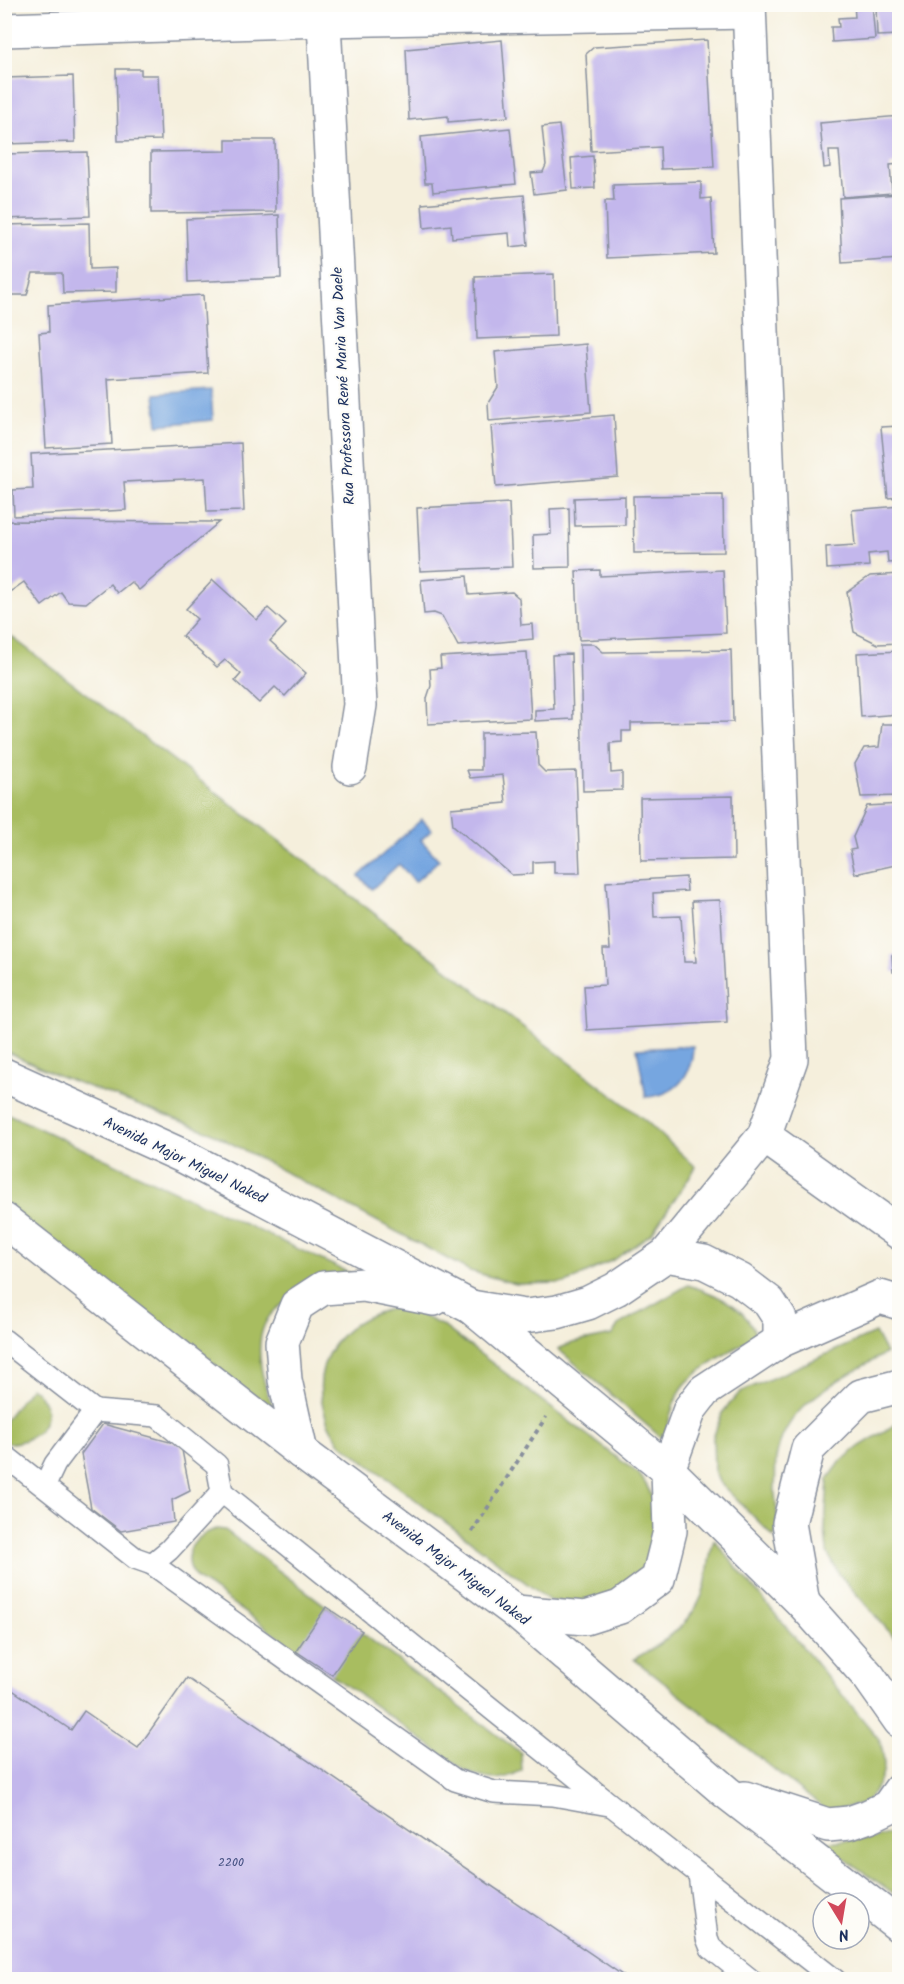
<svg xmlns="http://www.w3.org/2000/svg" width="904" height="1984" viewBox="0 0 904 1984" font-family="Kalam,sans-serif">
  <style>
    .green { fill: #a8bd61; stroke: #627660; stroke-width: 1.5 }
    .water { fill: #76a6e0; stroke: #486a9f; stroke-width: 1.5 }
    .building { fill: #c3b7ec }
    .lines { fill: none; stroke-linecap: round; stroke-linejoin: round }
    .service-casing { stroke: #888f9d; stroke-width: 24 }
    .minor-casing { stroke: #888f9d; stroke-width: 36 }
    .secondary-casing { stroke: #888f9d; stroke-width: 36 }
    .path { stroke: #888f9d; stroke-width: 4; stroke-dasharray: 4.5 4.5; stroke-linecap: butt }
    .service { stroke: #fff; stroke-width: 21 }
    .minor { stroke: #fff; stroke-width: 33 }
    .secondary { stroke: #fff; stroke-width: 33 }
    .labels { text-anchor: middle; stroke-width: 4.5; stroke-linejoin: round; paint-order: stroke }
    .number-label { font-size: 12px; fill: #455182 }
    .street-label { font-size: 15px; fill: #1b2f5e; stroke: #fdfcf7 }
  </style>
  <rect width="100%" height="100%" fill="#fdfcf7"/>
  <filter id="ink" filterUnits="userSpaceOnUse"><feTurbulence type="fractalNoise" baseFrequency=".0167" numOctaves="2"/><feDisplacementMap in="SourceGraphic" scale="12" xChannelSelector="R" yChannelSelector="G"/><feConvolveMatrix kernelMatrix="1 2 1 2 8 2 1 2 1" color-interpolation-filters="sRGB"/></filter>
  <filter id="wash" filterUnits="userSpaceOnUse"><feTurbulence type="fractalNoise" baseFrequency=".008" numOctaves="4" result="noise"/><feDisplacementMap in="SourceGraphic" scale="24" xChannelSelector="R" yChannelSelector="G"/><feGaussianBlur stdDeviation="1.35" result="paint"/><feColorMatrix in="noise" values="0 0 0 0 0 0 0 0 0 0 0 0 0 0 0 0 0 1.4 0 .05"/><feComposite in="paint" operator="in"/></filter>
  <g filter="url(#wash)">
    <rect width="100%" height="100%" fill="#f5efdc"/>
    <g class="green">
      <path d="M 4,631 L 645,1120 L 696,1167 L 652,1233 L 615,1259 L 566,1283 L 516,1284 L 470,1271 L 210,1132 L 57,1075 L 5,1051 Z"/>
      <path d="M 4,1112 L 352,1274 C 333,1282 297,1294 280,1306 C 241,1334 267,1398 284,1431 L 5,1208 Z"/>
      <path d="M 688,1285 C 715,1293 748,1307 756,1336 C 735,1349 697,1368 683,1387 C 672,1402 669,1422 664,1440 L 558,1349 L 572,1343 L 612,1335 L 618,1325 Z"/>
      <path d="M 395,1308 L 413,1311 L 443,1326 L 639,1474 C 668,1513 656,1534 642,1575 L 596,1602 L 550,1601 L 339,1442 C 335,1434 328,1426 326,1417 C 307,1362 341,1319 395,1308 Z"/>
      <path d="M 875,1333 L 886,1353 C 843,1379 784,1402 776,1459 C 775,1468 776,1478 775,1487 C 774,1503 782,1522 774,1537 L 719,1482 L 714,1470 L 713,1438 L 722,1413 L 740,1392 Z"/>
      <path d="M 31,1387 C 63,1411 40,1445 5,1443 L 5,1420 Z"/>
      <path d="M 899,1422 L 899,1643 L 839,1574 L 827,1552 L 825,1527 L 828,1479 L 841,1461 L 860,1446 Z"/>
      <path d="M 217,1529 L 225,1530 L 521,1753 L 522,1770 C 501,1782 489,1781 467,1772 L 208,1586 C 175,1570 186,1537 217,1529 Z"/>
      <path d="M 714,1540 L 879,1739 C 889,1768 884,1782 864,1804 L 827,1811 L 634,1659 C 664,1643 696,1621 705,1586 C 708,1571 709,1556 714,1540 Z"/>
      <path d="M 899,1830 L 899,1897 L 821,1842 L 875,1838 Z"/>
    </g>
    <g class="water">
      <path d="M 211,390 L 213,420 L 158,425 L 155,394 Z"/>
      <path d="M 422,819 L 432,830 L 421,840 L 439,860 L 415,882 L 399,864 L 372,889 L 359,876 Z"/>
      <path d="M 693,1046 C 692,1076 677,1095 646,1097 L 637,1049 Z"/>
    </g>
    <g id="blocks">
      <g class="building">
        <path d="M 854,4 L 872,4 L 875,39 L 832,42 L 831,27 L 839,27 L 838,18 L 855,17 Z"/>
        <path d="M 876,4 L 900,4 L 900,35 L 877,36 Z"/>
        <path d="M 502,40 L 508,117 L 448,122 L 448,116 L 409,120 L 406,49 Z"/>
        <path d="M 707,40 L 714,167 L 661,169 L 660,147 L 591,151 L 586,54 L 594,47 Z"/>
        <path d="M 116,69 L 141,69 L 141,75 L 158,75 L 161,140 L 118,141 Z"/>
        <path d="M 73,76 L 75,142 L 4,144 L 4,78 Z"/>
        <path d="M 900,116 L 900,164 L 890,165 L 892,193 L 843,197 L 839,151 L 829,151 L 830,167 L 824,168 L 820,123 Z"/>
        <path d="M 559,125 L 567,190 L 534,194 L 531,173 L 543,172 L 546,165 L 542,127 Z"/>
        <path d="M 510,128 L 516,184 L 433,192 L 432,183 L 425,183 L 421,137 Z"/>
        <path d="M 226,140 L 275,140 L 276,212 L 151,213 L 151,152 L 226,151 Z"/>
        <path d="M 87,152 L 90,216 L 4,219 L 4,154 Z"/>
        <path d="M 593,156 L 595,188 L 573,189 L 571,158 Z"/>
        <path d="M 701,182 L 701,199 L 711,198 L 714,253 L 607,258 L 605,201 L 614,201 L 613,185 Z"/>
        <path d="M 900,194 L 900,259 L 842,263 L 839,198 Z"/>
        <path d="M 524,195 L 528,245 L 510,247 L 509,233 L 452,238 L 451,225 L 424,228 L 422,204 Z"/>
        <path d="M 279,215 L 281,278 L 188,282 L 186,219 Z"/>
        <path d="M 89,223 L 90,269 L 116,268 L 116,292 L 63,293 L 62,273 L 33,273 L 27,295 L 4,295 L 4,225 Z"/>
        <path d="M 554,274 L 556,336 L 477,339 L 475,277 Z"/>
        <path d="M 203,295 L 208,373 L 108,379 L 112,444 L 46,448 L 39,333 L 49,332 L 48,305 Z"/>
        <path d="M 586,344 L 591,412 L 489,421 L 488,403 L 498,387 L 495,352 Z"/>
        <path d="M 614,415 L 618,477 L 496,487 L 491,426 Z"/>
        <path d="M 900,426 L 900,497 L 888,498 L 881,427 Z"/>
        <path d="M 241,443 L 244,511 L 207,512 L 205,478 L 124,482 L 126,510 L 14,516 L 13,490 L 33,489 L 31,454 Z"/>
        <path d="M 723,495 L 724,552 L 634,553 L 633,496 Z"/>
        <path d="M 625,496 L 625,525 L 575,526 L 574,498 Z"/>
        <path d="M 509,503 L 512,567 L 420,571 L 417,508 Z"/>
        <path d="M 900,506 L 900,562 L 888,563 L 887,552 L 868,554 L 869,566 L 827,569 L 826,547 L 855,545 L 852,510 Z"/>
        <path d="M 569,508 L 570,567 L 534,568 L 533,535 L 551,534 L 550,509 Z"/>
        <path d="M 4,521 L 219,522 L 139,590 L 131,582 L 117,593 L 110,584 L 86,603 L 68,602 L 61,592 L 42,606 L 24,582 L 11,591 L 4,586 Z"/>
        <path d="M 600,570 L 600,576 L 723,570 L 726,633 L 579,640 L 576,571 Z"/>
        <path d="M 900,574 L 900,643 L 878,644 L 854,632 L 847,592 L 870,576 Z"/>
        <path d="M 467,576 L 469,595 L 512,592 L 519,598 L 521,625 L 532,624 L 533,639 L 458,646 L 442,616 L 434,613 L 424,614 L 421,580 Z"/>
        <path d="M 213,580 L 257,620 L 268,608 L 286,624 L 270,641 L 306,673 L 285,696 L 275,687 L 259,703 L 235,681 L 241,674 L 225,660 L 217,667 L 182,636 L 197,619 L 186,609 Z"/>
        <path d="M 580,644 L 594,644 L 603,652 L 731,650 L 733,722 L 631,723 L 631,731 L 622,731 L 622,742 L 610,743 L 611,773 L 622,772 L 622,790 L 583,791 Z"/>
        <path d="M 900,651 L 900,714 L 861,717 L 857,653 Z"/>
        <path d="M 527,652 L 531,719 L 428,724 L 427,698 L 431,686 L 430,669 L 441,668 L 440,657 Z"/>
        <path d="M 571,654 L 573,719 L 535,721 L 535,710 L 554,709 L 552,655 Z"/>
        <path d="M 882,724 L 900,724 L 900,796 L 861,797 L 855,764 L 864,748 L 879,747 Z"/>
        <path d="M 536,732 L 538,765 L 545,772 L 576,771 L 580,873 L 554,873 L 554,861 L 533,862 L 533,874 L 512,875 L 453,825 L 451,808 L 506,803 L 503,775 L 470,778 L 467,770 L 481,770 L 481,733 Z"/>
        <path d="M 733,796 L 734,859 L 641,861 L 640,798 Z"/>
        <path d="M 900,804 L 900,864 L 855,874 L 850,850 L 856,849 L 853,837 L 867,806 Z"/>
        <path d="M 686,877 L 687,891 L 653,893 L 654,917 L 681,916 L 684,962 L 696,962 L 692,901 L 720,900 L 727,1022 L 587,1030 L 584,986 L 605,985 L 603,949 L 610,949 L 606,882 Z"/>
        <path d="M 892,955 L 900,955 L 900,972 L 893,972 Z"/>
        <path d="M 103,1424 L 181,1445 L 190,1491 L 172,1500 L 174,1522 L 121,1531 L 91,1508 L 81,1454 Z"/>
        <path d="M 326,1607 L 362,1631 L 332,1675 L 296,1651 Z"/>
        <path d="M 187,1678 L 625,1977 L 623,1980 L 5,1980 L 5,1685 L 71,1730 L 84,1711 L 138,1748 Z"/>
      </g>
    </g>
  </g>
  <g filter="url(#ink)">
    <use href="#blocks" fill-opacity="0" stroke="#888f9d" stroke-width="1.5"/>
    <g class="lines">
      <g class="service-casing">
        <g id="service">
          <path d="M 4,1340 L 95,1411 L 157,1416 L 217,1465 L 222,1492 L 611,1805 L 835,1980"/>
          <path d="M 4,1455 L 135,1558 L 152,1564 L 455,1780 L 494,1792 L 553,1795 L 609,1805"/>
          <path d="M 45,1485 L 55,1464 L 95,1411"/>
          <path d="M 152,1564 L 169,1550 L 222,1492"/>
          <path d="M 699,1874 L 707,1938 L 711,1948 L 751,1980"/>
        </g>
      </g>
      <g class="minor-casing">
        <g id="minor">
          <path d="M 323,4 L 360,705 L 350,767"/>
          <path d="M 4,30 L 323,20 L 749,12"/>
          <path d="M 764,1136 L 900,1233"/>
          <path d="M 666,1255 L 704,1262 L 740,1280 L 769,1302 L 780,1319 L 780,1341"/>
          <path d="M 471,1307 L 525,1316 L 557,1312 L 588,1303 L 616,1289 L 666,1255 L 764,1136 L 791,1059 L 749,4"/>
          <path d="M 668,1470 L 690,1409 L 704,1391 L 780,1341 L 880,1297 L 900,1303"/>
          <path d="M 803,1603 L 789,1523 L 808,1449 L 861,1396 L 900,1386"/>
        </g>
      </g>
      <g class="secondary-casing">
        <g id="secondary">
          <path d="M 4,1075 L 185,1157 L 471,1307 L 668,1470 L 803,1603 L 869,1677 L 900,1721"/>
          <path d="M 4,1220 L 301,1452 L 516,1612 L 726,1792 L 900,1926"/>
          <path d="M 301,1452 L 285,1380 L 282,1342 L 297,1305 L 323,1288 L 364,1285 L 434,1299"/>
          <path d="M 516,1612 L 585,1618 L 620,1607 L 658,1579 L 670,1531 L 668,1470"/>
          <path d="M 745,1798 L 828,1825 L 849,1823 L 869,1816 L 888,1807 L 900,1790"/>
        </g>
      </g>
      <path class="path" d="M 472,1532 L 546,1417"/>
      <use href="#service" class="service"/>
      <use href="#minor" class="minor"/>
      <use href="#secondary" class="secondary"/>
    </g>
  </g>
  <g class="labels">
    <g class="number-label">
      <text x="231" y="1866">2200</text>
    </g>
    <g class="street-label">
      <text transform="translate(343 386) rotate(-93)" y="5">Rua Professora René Maria Van Daele</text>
      <text transform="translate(185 1160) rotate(26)" y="5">Avenida Major Miguel Naked</text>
      <text transform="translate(456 1568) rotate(37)" y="5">Avenida Major Miguel Naked</text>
    </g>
  </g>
  <rect width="904" height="1984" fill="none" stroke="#fdfcf7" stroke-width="24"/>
  <g transform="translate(841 1921) rotate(169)"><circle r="28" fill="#fdfcf7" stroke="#a3aaba" stroke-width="1.5"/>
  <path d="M0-4.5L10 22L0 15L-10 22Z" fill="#d1495b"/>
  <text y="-9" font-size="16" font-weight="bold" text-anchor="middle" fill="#1b2f5e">N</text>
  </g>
</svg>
